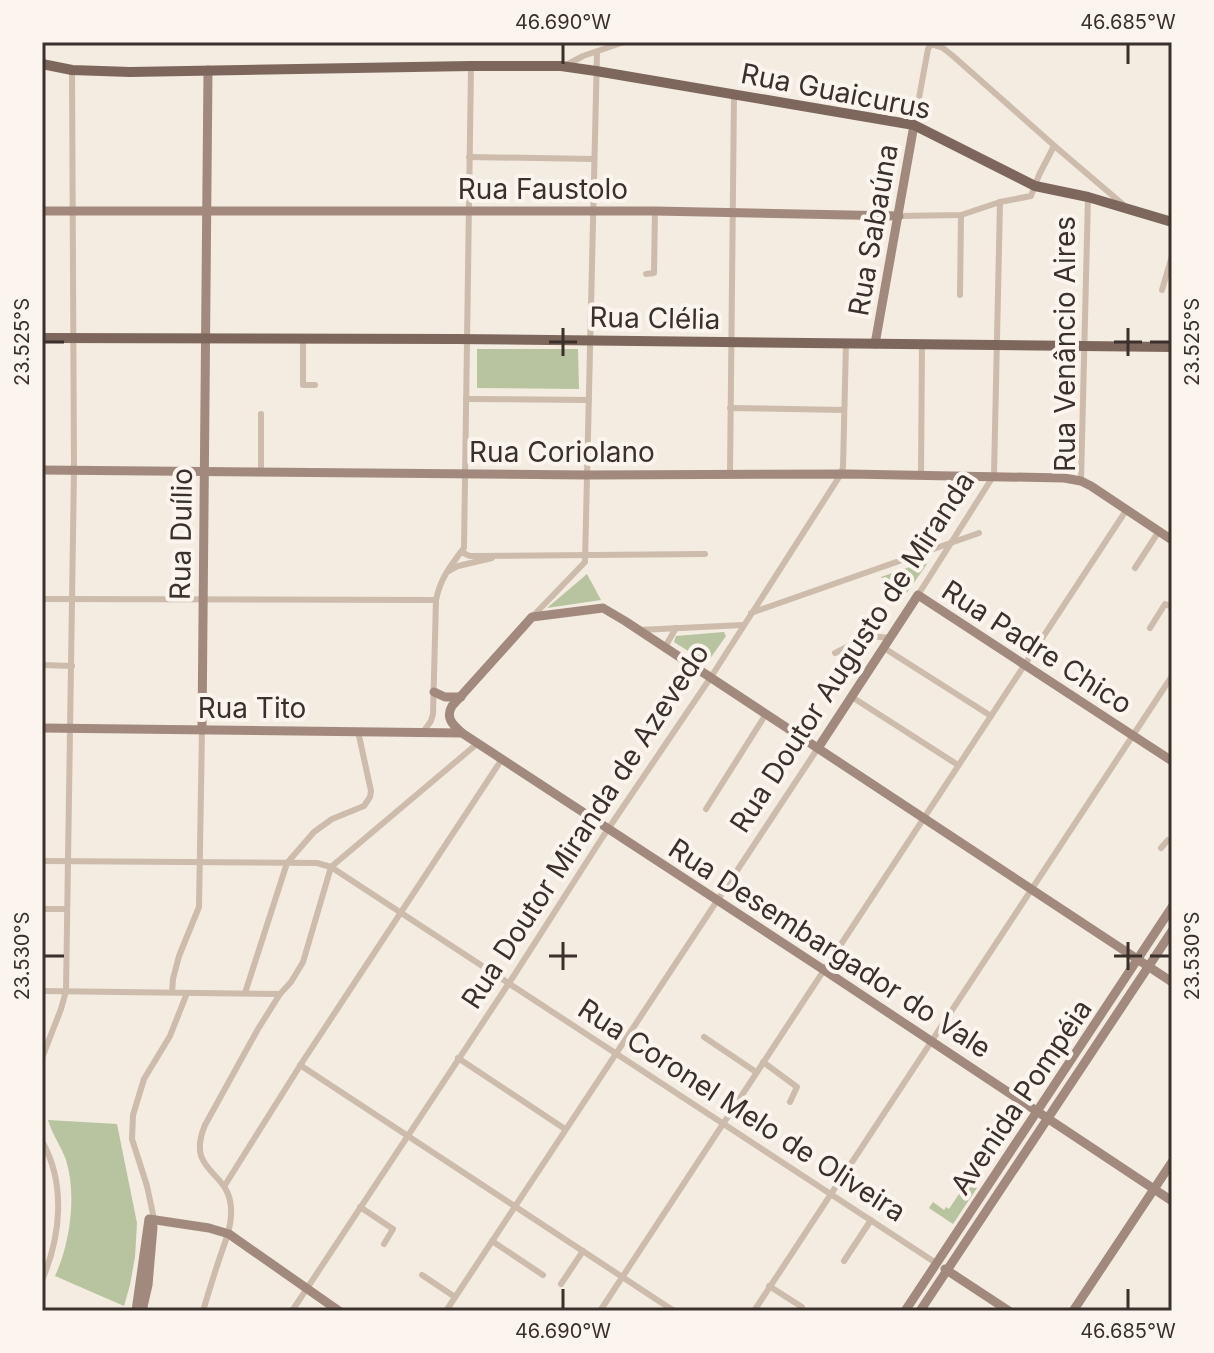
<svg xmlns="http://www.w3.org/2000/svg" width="1214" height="1353" viewBox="0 0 1214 1353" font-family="Inter,sans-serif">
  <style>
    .green { fill: #b8c4a0 }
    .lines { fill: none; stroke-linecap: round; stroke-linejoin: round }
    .street { stroke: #cdbbac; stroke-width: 6 }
    .secondary { stroke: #a18a7d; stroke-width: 9 }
    .primary { stroke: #7d675c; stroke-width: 10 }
    .ticks { fill: none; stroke: #3b302b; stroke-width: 3 }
    .labels { text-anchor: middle; stroke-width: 8; stroke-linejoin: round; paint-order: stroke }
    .street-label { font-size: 28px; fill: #3b302b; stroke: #fbf5ee }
    .neatline { fill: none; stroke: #3b302b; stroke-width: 3 }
    .ticks-label { font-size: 20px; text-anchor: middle; fill: #3b302b }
  </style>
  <rect width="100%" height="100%" fill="#f4ebe1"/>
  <g class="green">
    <path d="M 477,349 L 578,349 L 579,389 L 477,388 Z"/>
    <path d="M 924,562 L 927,564 L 906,594 L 881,577 Z"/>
    <path d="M 587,574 L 601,600 L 547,608 Z"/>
    <path d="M 724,632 L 726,636 L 707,663 L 674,642 L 676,636 Z"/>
    <path d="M 48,1120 L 117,1124 L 137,1223 L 135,1257 L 130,1285 L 124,1306 L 55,1276 C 70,1244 77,1195 66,1160 C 61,1146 52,1134 48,1120 Z"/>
    <path d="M 962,1178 L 977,1188 L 953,1224 L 929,1208 L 933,1202 L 944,1210 L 946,1207 L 949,1209 L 959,1194 L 958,1184 Z"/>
  </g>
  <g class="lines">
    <g class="street">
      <path d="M 568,64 L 583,56 L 624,42"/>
      <path d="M 914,125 L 928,49 L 931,44 L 943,48 L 953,56 L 1058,149 L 1126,207"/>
      <path d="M 469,157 L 594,159"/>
      <path d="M 899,216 L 961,215 L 1000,202 L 1031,196 L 1039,175 L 1054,146"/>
      <path d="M 646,274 L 654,273 L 655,211"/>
      <path d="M 1162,290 L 1172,256"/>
      <path d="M 960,295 L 961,215"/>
      <path d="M 303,339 L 303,385 L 315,385"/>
      <path d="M 466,399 L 589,400"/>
      <path d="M 730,408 L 844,410"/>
      <path d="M 261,414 L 261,473"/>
      <path d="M 730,474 L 734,95"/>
      <path d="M 921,475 L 922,344"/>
      <path d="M 1081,481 L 1088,197"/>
      <path d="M 461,552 L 470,556 L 705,554"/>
      <path d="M 1135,568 L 1159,531"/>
      <path d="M 449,571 L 458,566 L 492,558"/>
      <path d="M 918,595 L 994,475 L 1000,202"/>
      <path d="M 42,599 L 436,600"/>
      <path d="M 751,613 L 979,533"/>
      <path d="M 534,615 L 585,562 L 597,52"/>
      <path d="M 1150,628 L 1165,604 L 1172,607"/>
      <path d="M 639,630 L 743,625"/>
      <path d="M 665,647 L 676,628"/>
      <path d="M 884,648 L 991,716"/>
      <path d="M 835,653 L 869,636 L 891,638"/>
      <path d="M 42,665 L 72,666"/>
      <path d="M 852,697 L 958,765"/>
      <path d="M 423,732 L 431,721 L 433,714 L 436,600 C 440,579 451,565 464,548 L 471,66"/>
      <path d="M 706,809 L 766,714"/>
      <path d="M 1161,848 L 1168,840 L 1172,841"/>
      <path d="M 42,861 L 317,863 L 331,867 L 936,1263"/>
      <path d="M 42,909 L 67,909"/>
      <path d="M 42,991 L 280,994"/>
      <path d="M 172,992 L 173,979 L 179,956 L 199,907 L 202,730"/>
      <path d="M 245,993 L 287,863 L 314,832 L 332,819 L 364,806 L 370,797 L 371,791 L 358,731"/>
      <path d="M 704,1037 L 756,1072"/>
      <path d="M 42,1058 L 61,1009 L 66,991 L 74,470 L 72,70"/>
      <path d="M 458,1058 L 565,1129"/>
      <path d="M 763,1062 L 797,1087 L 790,1102"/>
      <path d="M 300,1065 L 674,1311"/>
      <path d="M 42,1141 C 66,1184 61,1236 42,1280"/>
      <path d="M 225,1185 L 303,1061 L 502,759"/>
      <path d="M 360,1207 L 393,1229 L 384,1244"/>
      <path d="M 154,1219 L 147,1186 L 132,1139 L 133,1115 L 144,1079 L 170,1036 L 187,993"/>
      <path d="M 492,1241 L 543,1275"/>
      <path d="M 844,1261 L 871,1220"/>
      <path d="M 422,1275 L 455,1297"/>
      <path d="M 561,1284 L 583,1251"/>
      <path d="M 769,1286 L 802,1307 L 803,1311"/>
      <path d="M 203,1311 C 209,1291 215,1271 222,1251 C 227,1237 232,1224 231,1208 C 229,1169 185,1173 205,1125 L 258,1029 L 280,994 L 291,982 L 303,962 L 331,867 L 478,743"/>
      <path d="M 292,1311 L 513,977 L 602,838 L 711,677 L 841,474 L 843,467 L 846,343"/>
      <path d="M 446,1311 L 818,748"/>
      <path d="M 600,1311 L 1127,509"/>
      <path d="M 754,1311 L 1172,676"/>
    </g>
    <g class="secondary">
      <path d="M 42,211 L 655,211 L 899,216"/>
      <path d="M 875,344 L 914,125"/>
      <path d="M 42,470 L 588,475 L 849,474 L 1064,478 L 1081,481 L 1091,486 L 1172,540"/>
      <path d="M 434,692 L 445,697 L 461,697"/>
      <path d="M 42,728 L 462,733"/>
      <path d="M 202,730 L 208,70"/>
      <path d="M 818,748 L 918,595 L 1172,761"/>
      <path d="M 1172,982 L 625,621 L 603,608 L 532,617 L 452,706 C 445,718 453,725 462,733 L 824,970 L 1172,1201"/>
      <path d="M 945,1269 L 1009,1311"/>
      <path d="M 136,1311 L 149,1219 L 209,1228 L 229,1234 L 339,1311"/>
      <path d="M 142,1311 L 148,1285 L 153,1227"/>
      <path d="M 905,1311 L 1172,907"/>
      <path d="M 920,1311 L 1172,931"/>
      <path d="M 1073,1311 L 1172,1162"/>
    </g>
    <g class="primary">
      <path d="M 42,64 L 72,70 L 130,72 L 471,66 L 561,66 L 596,71 L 914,125 L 1035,186 L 1088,197 L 1172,222"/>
      <path d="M 42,338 L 455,339 L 1172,347"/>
    </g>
  </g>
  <path class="ticks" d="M 563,44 L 563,64M 1128,44 L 1128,64M 563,328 L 563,356M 1128,328 L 1128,356M 44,342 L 64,342M 549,342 L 577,342M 1114,342 L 1142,342M 1150,342 L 1170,342M 563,942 L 563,970M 1128,942 L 1128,970M 44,956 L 64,956M 549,956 L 577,956M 1114,956 L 1142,956M 1150,956 L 1170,956M 563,1289 L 563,1309M 1128,1289 L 1128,1309"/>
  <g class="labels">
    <g class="street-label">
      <text transform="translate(836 91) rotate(11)" y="10">Rua Guaicurus</text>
      <text x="543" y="199">Rua Faustolo</text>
      <text transform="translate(873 230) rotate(-80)" y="10">Rua Sabaúna</text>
      <text transform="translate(655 318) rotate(1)" y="10">Rua Clélia</text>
      <text transform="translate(1065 344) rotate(-90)" y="10">Rua Venâncio Aires</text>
      <text x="562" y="462">Rua Coriolano</text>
      <text transform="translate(181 534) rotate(-89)" y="10">Rua Duílio</text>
      <text transform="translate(1037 647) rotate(33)" y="10">Rua Padre Chico</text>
      <text transform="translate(852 652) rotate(-57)" y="10">Rua Doutor Augusto de Miranda</text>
      <text x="252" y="718">Rua Tito</text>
      <text transform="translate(585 826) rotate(-57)" y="10">Rua Doutor Miranda de Azevedo</text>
      <text transform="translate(830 948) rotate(33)" y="10">Rua Desembargador do Vale</text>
      <text transform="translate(1021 1097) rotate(-56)" y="10">Avenida Pompéia</text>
      <text transform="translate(742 1110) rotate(33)" y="10">Rua Coronel Melo de Oliveira</text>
    </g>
  </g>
  <rect width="1214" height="1353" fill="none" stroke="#fbf5ee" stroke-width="88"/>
  <rect x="44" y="44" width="1126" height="1265" class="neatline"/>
  <g class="ticks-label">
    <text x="563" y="29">46.690°W</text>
    <text x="1128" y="29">46.685°W</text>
    <text transform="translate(22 342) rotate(-90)" y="7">23.525°S</text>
    <text transform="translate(1192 342) rotate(-90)" y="7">23.525°S</text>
    <text transform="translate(22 956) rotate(-90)" y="7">23.530°S</text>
    <text transform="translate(1192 956) rotate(-90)" y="7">23.530°S</text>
    <text x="563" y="1338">46.690°W</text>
    <text x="1128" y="1338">46.685°W</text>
  </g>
</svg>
